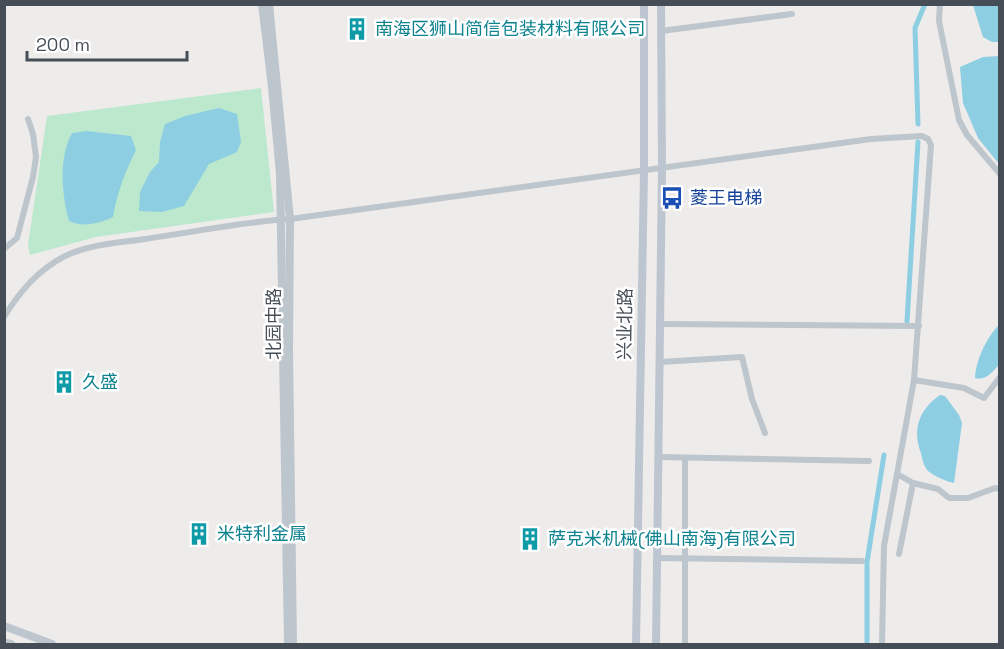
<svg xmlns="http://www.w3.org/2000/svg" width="1004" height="649" viewBox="0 0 1004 649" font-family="'Space Grotesk','Noto Sans SC',sans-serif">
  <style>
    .green { fill: #bce9ce }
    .water { fill: #8dcee2 }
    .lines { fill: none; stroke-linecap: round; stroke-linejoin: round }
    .canal { stroke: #8dcee2; stroke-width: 5 }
    .minor { stroke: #bdc5cd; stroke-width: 6 }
    .tertiary { stroke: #bdc5cd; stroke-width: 8 }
    .secondary { stroke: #bdc6d0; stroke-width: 8 }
    .labels { text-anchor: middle; stroke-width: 5; stroke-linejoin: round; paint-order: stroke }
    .culture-label { font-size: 18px; fill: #0d838f; stroke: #fff; text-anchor: start }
    .transit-label { font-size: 18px; fill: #164399; stroke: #fff; text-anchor: start }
    .street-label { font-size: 18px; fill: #454e56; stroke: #fff }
  </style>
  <rect width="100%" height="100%" fill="#eeebeb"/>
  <path class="green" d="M 261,88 L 274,212 L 96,237 L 30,255 L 28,245 L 47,116 Z"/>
  <g class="water">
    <path d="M 973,5 L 999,5 L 999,42 L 992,42 L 983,37 Z"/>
    <path d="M 999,56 L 1000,56 L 999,164 L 978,138 L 963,103 L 960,67 L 983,57 Z"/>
    <path d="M 219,108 L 237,114 L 241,142 L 237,152 L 209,164 L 184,206 L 162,212 L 139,211 L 140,192 L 150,172 L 159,162 L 160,142 L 165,124 L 185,116 Z"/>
    <path d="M 87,131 L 131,136 L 136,150 C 125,172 117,193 113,217 C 101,223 82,228 69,221 C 62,194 58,159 72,133 Z"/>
    <path d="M 999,325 L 999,365 C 992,372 986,381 975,378 C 976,360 986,338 999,325 Z"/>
    <path d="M 940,395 L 945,396 L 959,415 L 962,423 L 954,483 C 945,481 936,477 928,471 C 924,467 922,459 921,453 C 912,429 919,410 940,395 Z"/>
  </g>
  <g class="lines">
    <g class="canal">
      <path d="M 918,124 L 915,28 L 925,4"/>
      <path d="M 907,321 L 918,142"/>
      <path d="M 867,644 L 867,562 L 884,455"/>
    </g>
    <g class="minor">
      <path d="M 940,4 L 939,21 L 959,120 L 967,135 L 1000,174"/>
      <path d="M 661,31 L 792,14"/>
      <path d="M 4,249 L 17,238 L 33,177 L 36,157 L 33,134 L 28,119"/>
      <path d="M 4,317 C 20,291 38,270 65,256 C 90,244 118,243 145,239 C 194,232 242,222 290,219 L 871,139 L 922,136 L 928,139 L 931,145 L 914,380 L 884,546 L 882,644"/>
      <path d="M 660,324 L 919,326"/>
      <path d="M 660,362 L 742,357 L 752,399 L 765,433"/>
      <path d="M 914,380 L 964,388 L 984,398 L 1000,377"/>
      <path d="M 659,457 L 869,461"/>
      <path d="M 685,458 L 685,644"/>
      <path d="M 897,474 L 913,483 L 938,489 L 949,498 L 968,498 L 995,488 L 1000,489"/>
      <path d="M 899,554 L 913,483"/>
      <path d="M 657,558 L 862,561"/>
    </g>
    <g class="tertiary">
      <path d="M 262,4 L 272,87 L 280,174 L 288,644"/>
      <path d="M 269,4 L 290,219 L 289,351 L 293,644"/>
      <path d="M 4,626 L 52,644"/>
      <path d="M 4,642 L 11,644"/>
    </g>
    <g class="secondary">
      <path d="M 636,644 L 644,171 L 644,4"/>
      <path d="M 656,644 L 662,169 L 661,4"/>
    </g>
  </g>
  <defs>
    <g id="building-bare" transform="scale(1.8)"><path d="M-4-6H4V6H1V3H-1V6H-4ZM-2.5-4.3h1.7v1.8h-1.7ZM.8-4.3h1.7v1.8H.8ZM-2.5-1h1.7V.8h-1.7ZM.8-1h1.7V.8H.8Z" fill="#0f9aa8" stroke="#fff" stroke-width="2.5" paint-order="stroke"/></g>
    <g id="bus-bare" transform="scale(1.8)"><path d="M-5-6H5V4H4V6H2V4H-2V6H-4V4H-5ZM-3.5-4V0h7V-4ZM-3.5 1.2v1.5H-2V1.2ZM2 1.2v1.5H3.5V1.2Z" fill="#1a4fb4" stroke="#fff" stroke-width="2.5" paint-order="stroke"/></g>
  </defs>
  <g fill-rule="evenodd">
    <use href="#building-bare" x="357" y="29"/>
    <use href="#bus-bare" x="672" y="198"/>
    <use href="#building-bare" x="64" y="382"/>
    <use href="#building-bare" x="199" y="534"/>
    <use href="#building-bare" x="530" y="539"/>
  </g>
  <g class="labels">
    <g class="culture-label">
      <text x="375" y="35">南海区狮山简信包装材料有限公司</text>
      <text x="82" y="388">久盛</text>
      <text x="217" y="540">米特利金属</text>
      <text x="548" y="545">萨克米机械(佛山南海)有限公司</text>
    </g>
    <g class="transit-label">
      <text x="690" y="204">菱王电梯</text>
    </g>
    <g class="street-label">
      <text transform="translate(274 324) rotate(-90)" y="6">北园中路</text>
      <text transform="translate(625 324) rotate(-89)" y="6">兴业北路</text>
    </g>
  </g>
  <rect width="1004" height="649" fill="none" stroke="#454e56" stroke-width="12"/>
  <path d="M27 51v9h160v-9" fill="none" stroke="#454e56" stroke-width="3"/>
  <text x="36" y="51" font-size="18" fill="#454e56" stroke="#ffffff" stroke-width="4.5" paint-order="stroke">200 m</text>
</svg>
